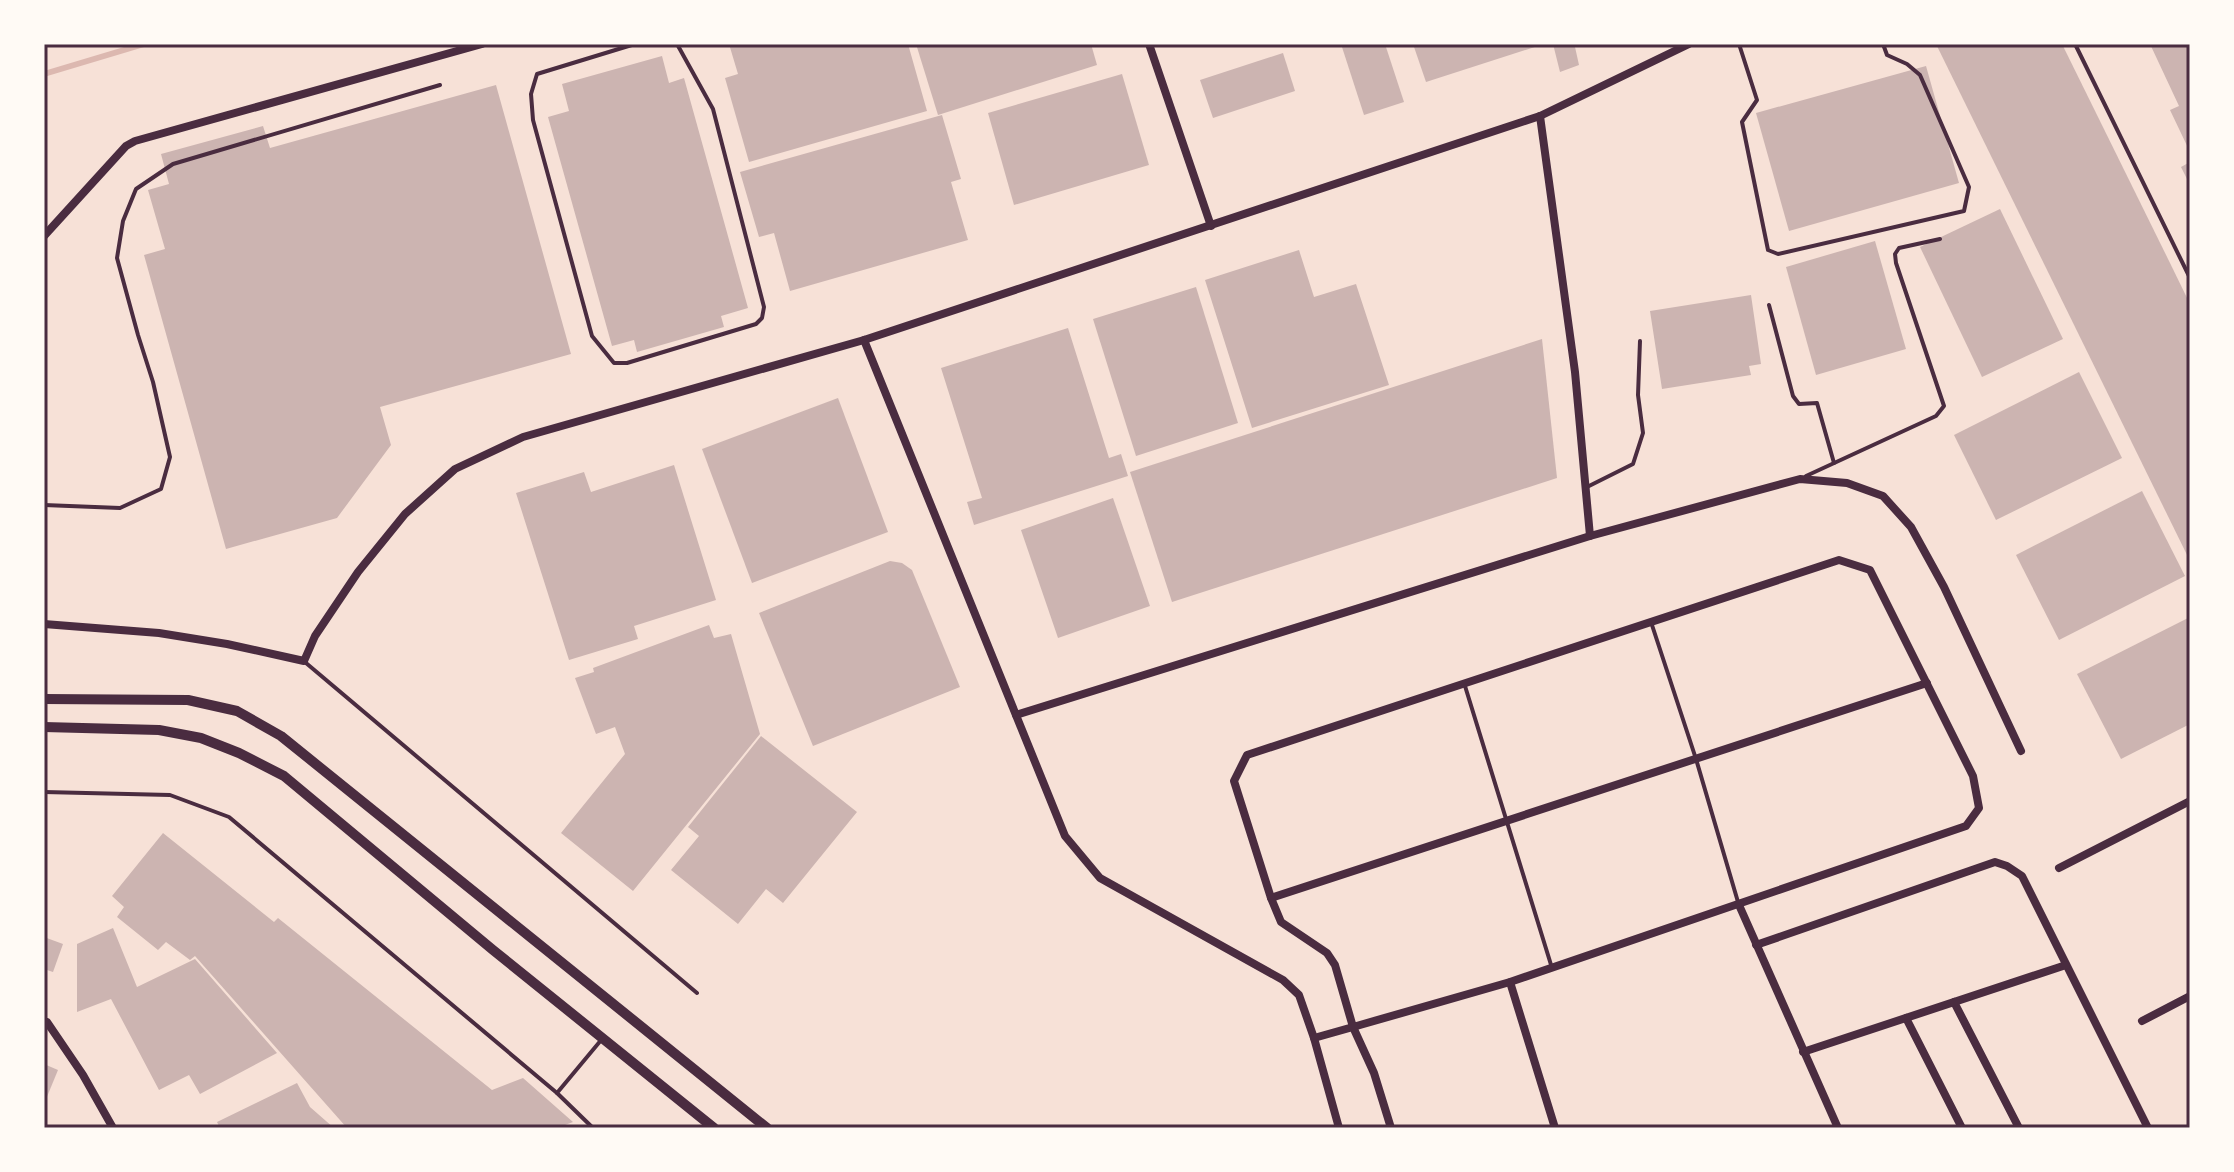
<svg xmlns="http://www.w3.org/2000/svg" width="2234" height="1172" viewBox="0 0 2234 1172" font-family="Figtree,sans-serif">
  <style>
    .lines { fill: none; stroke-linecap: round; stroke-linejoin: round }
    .stream { stroke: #dcb8b0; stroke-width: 6 }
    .building { fill: #ccb4b1 }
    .service { stroke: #4a2c40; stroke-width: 4 }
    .minor { stroke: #4a2c40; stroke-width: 8 }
    .tertiary { stroke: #4a2c40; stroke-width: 10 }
    .neatline { fill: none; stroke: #4a2c40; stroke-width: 3 }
  </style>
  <rect width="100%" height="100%" fill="#f7e1d7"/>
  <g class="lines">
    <path class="stream" d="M 44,74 L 144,44"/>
  </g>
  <g class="building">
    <path d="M 729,44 L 908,44 L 927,111 L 749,162 L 725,78 L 738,74 Z"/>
    <path d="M 916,44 L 1091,44 L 1097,65 L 938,115 Z"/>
    <path d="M 1341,44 L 1385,44 L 1404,102 L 1364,115 Z"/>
    <path d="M 1413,44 L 1541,44 L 1541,45 L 1426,82 Z"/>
    <path d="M 1553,44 L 1582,44 L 1575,47 L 1579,65 L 1560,72 Z"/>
    <path d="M 1936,44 L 2062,44 L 2170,263 L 2190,304 L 2190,561 Z"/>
    <path d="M 2150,44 L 2190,44 L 2190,152 L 2170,110 L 2179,106 Z"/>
    <path d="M 1283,53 L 1295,91 L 1213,118 L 1200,80 Z"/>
    <path d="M 662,56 L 669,83 L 684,78 L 748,308 L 721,316 L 724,327 L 637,352 L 634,340 L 612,346 L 548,117 L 569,111 L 562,84 Z"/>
    <path d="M 1926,66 L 1959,183 L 1789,231 L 1756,113 Z"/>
    <path d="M 1122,74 L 1149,165 L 1014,205 L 988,113 Z"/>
    <path d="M 496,85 L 571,354 L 380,407 L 391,445 L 337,518 L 226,549 L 144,255 L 165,249 L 148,190 L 169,184 L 161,154 L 263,126 L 270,148 Z"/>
    <path d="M 942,115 L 961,179 L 951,182 L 968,240 L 790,291 L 774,233 L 759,237 L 740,172 Z"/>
    <path d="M 2190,162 L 2190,185 L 2181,167 Z"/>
    <path d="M 2000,209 L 2063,339 L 1982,377 L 1920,247 Z"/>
    <path d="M 1875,241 L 1906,349 L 1816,375 L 1786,267 Z"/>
    <path d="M 1299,250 L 1314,297 L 1356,284 L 1389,385 L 1252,428 L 1205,280 Z"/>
    <path d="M 1196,287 L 1238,423 L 1136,456 L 1093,319 Z"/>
    <path d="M 1751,295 L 1761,364 L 1749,366 L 1751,375 L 1662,389 L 1650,311 Z"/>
    <path d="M 1068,328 L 1109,458 L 1121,454 L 1128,476 L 974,525 L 967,502 L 982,498 L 941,368 Z"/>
    <path d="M 1542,339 L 1557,478 L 1172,602 L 1130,472 Z"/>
    <path d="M 2079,372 L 2122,458 L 1996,520 L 1954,435 Z"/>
    <path d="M 838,398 L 888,532 L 752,583 L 702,449 Z"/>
    <path d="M 674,465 L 716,600 L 634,626 L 638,639 L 569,660 L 516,493 L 584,472 L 591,492 Z"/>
    <path d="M 2142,491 L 2185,576 L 2059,640 L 2016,555 Z"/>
    <path d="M 1113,498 L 1150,606 L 1058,638 L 1021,530 Z"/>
    <path d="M 890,561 L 902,563 L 912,570 L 960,687 L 813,746 L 759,613 Z"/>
    <path d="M 2190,617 L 2190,724 L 2121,759 L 2077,674 Z"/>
    <path d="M 709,625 L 714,638 L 731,634 L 760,734 L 633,891 L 561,833 L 625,754 L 615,727 L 596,734 L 575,678 L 594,672 L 593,668 Z"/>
    <path d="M 761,736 L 857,812 L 783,903 L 766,889 L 738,924 L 671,870 L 699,836 L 688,827 Z"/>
    <path d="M 163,833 L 274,922 L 278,918 L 492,1090 L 523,1078 L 573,1122 L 557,1128 L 347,1128 L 195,956 L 190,960 L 166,942 L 158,950 L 117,917 L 124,907 L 112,896 Z"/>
    <path d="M 113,928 L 137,987 L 195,959 L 277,1053 L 200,1094 L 189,1075 L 159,1090 L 111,999 L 77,1012 L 77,944 Z"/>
    <path d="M 44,937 L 63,944 L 53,972 L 44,969 Z"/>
    <path d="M 44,1064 L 58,1070 L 44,1104 Z"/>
    <path d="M 297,1083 L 310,1107 L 334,1128 L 220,1128 L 217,1122 Z"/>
  </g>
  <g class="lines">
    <g class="service">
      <path d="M 635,44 L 537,74 L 531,94 L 533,120 L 592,336 L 614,363 L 627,363 L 756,324 L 762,318 L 764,307 L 713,109 L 677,44"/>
      <path d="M 1739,44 L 1757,100 L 1742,122 L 1768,250 L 1778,254 L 1964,211 L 1969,187 L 1920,75 L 1907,64 L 1887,55 L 1883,44"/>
      <path d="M 2075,44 L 2190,278"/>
      <path d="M 1769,305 L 1793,396 L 1799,404 L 1817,403 L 1834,463"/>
      <path d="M 1806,476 L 1936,416 L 1944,406 L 1896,263 L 1895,254 L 1899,248 L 1940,239"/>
      <path d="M 1587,487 L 1633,464 L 1643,433 L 1638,395 L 1640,341"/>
      <path d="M 44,505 L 120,508 L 161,489 L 170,457 L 153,382 L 138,335 L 117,258 L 123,221 L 136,189 L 173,164 L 440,85"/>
      <path d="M 1651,622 L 1696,759 L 1738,902"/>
      <path d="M 306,663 L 697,993"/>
      <path d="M 1465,686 L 1552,968"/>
      <path d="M 44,792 L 170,795 L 229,817 L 557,1093"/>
      <path d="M 593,1128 L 557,1093 L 602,1039"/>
    </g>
    <g class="minor">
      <path d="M 1149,44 L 1211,226"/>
      <path d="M 1540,116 L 1575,372 L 1590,536"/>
      <path d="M 44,236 L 126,146 L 135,141 L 482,44"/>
      <path d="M 864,340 L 1065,836 L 1100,878 L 1283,980 L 1299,995 L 1314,1038 L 1339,1128"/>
      <path d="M 44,624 L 159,633 L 227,644 L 304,661 L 315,636 L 358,572 L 405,514 L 455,469 L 523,437 L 864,340 L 1540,116 L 1689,44"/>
      <path d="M 1016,715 L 1590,536 L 1800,479 L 1847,483 L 1883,496 L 1911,527 L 1944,587 L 2021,751"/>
      <path d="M 2059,868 L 2190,801"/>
      <path d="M 1271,898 L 1927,683"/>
      <path d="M 1739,905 L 1838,1128"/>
      <path d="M 1756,945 L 1995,862 L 2007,866 L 2022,876 L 2148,1128"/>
      <path d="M 1510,982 L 1555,1128"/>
      <path d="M 1954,1002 L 2019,1128"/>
      <path d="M 1906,1018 L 1962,1128"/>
      <path d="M 44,1021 L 47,1022 L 83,1075 L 113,1128"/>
      <path d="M 2142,1021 L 2190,996"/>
      <path d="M 1314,1038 L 1353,1027 L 1510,982 L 1966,826 L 1979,808 L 1973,776 L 1870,570 L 1839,560 L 1247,755 L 1234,781 L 1271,898 L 1281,922 L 1327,953 L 1335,965 L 1353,1027 L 1374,1073 L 1391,1128"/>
      <path d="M 1803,1052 L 2066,965"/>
    </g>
    <g class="tertiary">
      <path d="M 44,699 L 188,700 L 237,711 L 281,736 L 767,1128"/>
      <path d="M 44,727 L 159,730 L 201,738 L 239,753 L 284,776 L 493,950 L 714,1128"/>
    </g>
  </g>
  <rect width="2234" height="1172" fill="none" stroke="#fffaf5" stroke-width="92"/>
  <rect x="46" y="46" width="2142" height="1080" class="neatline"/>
</svg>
